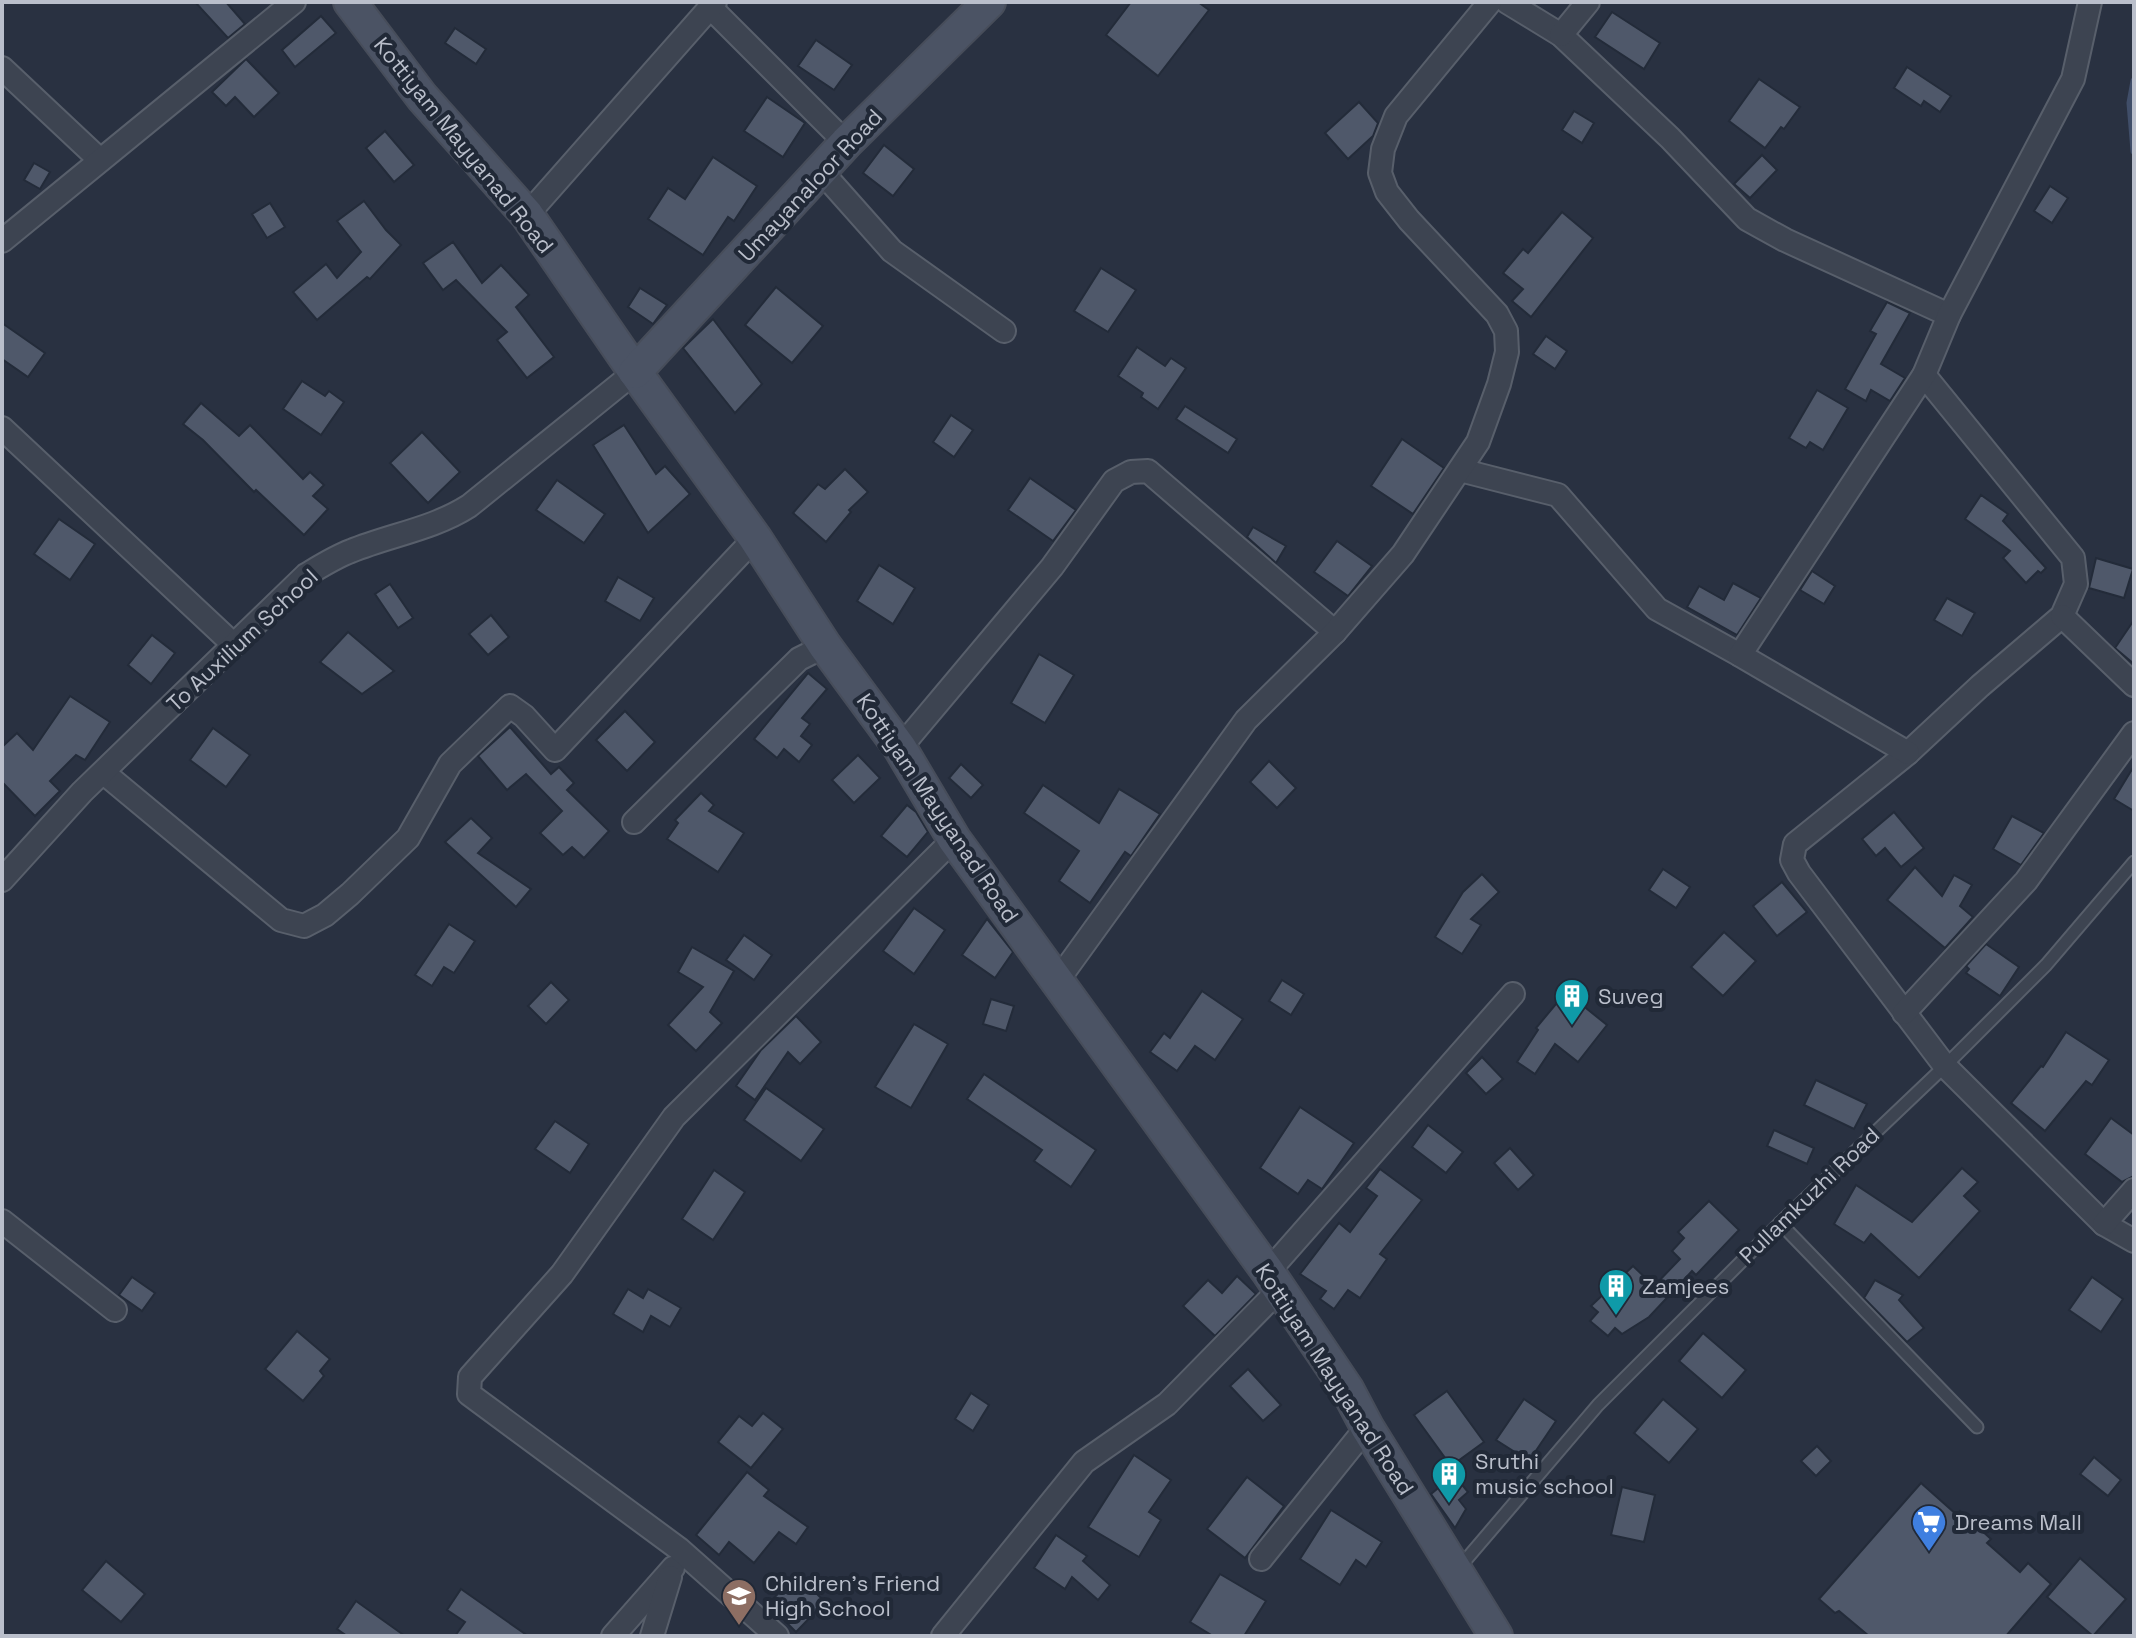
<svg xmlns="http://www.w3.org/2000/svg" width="2136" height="1638" viewBox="0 0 2136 1638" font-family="'Space Grotesk',sans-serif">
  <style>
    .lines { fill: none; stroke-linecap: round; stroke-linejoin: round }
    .stream { stroke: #404e69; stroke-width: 7 }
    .building { fill: #4f586a; stroke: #232b39; stroke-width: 2 }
    .service-casing { stroke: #585f6b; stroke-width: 15 }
    .minor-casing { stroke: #585f6b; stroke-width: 26 }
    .secondary-casing { stroke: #474d5a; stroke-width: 36 }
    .service { stroke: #3d4451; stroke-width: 11 }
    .minor { stroke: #3d4451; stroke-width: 22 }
    .secondary { stroke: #4b5364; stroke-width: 32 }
    .labels { text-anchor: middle; stroke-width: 8; stroke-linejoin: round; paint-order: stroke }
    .street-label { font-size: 22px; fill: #babfcb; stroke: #212937 }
    .poi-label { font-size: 22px; fill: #babfcb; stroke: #212937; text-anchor: start }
  </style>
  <rect width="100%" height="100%" fill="#293141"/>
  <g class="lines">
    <path class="stream" d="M 2134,81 L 2130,103 L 2134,151"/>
  </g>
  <g class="building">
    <path d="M 195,2 L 226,2 L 245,24 L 228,38 Z"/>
    <path d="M 1131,2 L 1198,2 L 1209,10 L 1158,76 L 1106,35 Z"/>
    <path d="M 1612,12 L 1660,43 L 1644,69 L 1595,37 Z"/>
    <path d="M 321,16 L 336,33 L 295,67 L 282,50 Z"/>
    <path d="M 455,28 L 486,49 L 476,64 L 445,43 Z"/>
    <path d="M 816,40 L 852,65 L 834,90 L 798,66 Z"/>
    <path d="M 246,59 L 279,93 L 254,117 L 235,97 L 226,106 L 212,92 Z"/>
    <path d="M 1907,67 L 1951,96 L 1940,112 L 1924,101 L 1921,106 L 1894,88 Z"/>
    <path d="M 1759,79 L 1800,107 L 1784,129 L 1781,127 L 1765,148 L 1729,121 Z"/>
    <path d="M 767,97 L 805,123 L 783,157 L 744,131 Z"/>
    <path d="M 1359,102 L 1378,123 L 1373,136 L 1348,159 L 1325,133 Z"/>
    <path d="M 1574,111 L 1594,123 L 1582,143 L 1562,130 Z"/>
    <path d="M 385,131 L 414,165 L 394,182 L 366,148 Z"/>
    <path d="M 884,145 L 914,169 L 893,196 L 863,173 Z"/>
    <path d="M 1762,155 L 1777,170 L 1750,198 L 1734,184 Z"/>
    <path d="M 713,157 L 757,186 L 734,221 L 728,217 L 703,255 L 648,219 L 668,188 L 685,199 Z"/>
    <path d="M 34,163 L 50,172 L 40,189 L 24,180 Z"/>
    <path d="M 2050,186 L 2068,198 L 2052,223 L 2034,211 Z"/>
    <path d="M 364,201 L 386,230 L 401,245 L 370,279 L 367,277 L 317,320 L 293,292 L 326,264 L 337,278 L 361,252 L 337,221 Z"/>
    <path d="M 270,203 L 285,227 L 267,238 L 252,214 Z"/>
    <path d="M 1562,212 L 1593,238 L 1531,317 L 1512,301 L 1523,289 L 1503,273 L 1523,249 L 1528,253 Z"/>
    <path d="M 453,242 L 482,283 L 501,265 L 529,295 L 516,307 L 554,357 L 527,378 L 497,340 L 507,332 L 456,280 L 443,290 L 423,263 Z"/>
    <path d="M 1101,268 L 1136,290 L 1108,332 L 1074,311 Z"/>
    <path d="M 776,287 L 823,326 L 792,363 L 745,325 Z"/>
    <path d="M 640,288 L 667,305 L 653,324 L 628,307 Z"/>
    <path d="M 1887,302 L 1910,313 L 1881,364 L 1905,378 L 1890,401 L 1871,390 L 1866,401 L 1845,389 L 1876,334 L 1870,331 Z"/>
    <path d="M 713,319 L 762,384 L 735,413 L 683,348 Z"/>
    <path d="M 2,323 L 45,353 L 28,377 L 2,359 Z"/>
    <path d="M 1546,336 L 1567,351 L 1555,369 L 1533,354 Z"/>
    <path d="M 1137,347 L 1165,366 L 1171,358 L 1186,368 L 1158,409 L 1141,397 L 1143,393 L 1118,376 Z"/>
    <path d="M 302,381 L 325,396 L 329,391 L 344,402 L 321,435 L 283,409 Z"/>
    <path d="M 1817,390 L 1848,408 L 1823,450 L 1810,442 L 1806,448 L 1789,438 Z"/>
    <path d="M 201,403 L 239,436 L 250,425 L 303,479 L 310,472 L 324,485 L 313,496 L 328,509 L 304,535 L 256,490 L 254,492 L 203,440 L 183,424 Z"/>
    <path d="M 1185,406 L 1237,439 L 1228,453 L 1176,419 Z"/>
    <path d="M 951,415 L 973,430 L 954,457 L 933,442 Z"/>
    <path d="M 624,425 L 656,474 L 665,466 L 690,494 L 648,533 L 593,445 Z"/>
    <path d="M 422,432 L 460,472 L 428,503 L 390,463 Z"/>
    <path d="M 1402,439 L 1444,468 L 1413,514 L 1371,486 Z"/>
    <path d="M 845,469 L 868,492 L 849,510 L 851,512 L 826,542 L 793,513 L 818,484 L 825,489 Z"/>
    <path d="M 1030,478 L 1076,510 L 1053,541 L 1008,510 Z"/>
    <path d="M 557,480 L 605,514 L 584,543 L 536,510 Z"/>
    <path d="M 1981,495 L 2008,514 L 2003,521 L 2046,568 L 2041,573 L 2038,571 L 2026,583 L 2003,558 L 2010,551 L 1965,519 Z"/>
    <path d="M 59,519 L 95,544 L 70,580 L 34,554 Z"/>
    <path d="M 1253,527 L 1286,546 L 1276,563 L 1247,537 Z"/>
    <path d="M 1337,541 L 1372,566 L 1348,596 L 1314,572 Z"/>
    <path d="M 2096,558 L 2133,569 L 2124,598 L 2089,588 Z"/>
    <path d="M 879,565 L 915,588 L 893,624 L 857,601 Z"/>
    <path d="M 1812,571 L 1835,586 L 1824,604 L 1800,590 Z"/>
    <path d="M 618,577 L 654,598 L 640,621 L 605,601 Z"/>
    <path d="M 1733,583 L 1761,598 L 1737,635 L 1687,607 L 1699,586 L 1724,600 Z"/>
    <path d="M 390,584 L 413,618 L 398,628 L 375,594 Z"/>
    <path d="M 1947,598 L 1975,613 L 1962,636 L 1934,620 Z"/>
    <path d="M 491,615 L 509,637 L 488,655 L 469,634 Z"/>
    <path d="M 2134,620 L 2134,664 L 2115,648 Z"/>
    <path d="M 348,632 L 394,671 L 362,694 L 320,662 Z"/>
    <path d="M 152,635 L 175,653 L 151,684 L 128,665 Z"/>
    <path d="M 1039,654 L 1074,675 L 1045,723 L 1011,703 Z"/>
    <path d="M 808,673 L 827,689 L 802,718 L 810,724 L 801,736 L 812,745 L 799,762 L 784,749 L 777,758 L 754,739 Z"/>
    <path d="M 70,696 L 110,722 L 85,760 L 76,755 L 50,781 L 60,791 L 35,816 L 2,782 L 2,747 L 17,733 L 33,750 Z"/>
    <path d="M 625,711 L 655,742 L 627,771 L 596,740 Z"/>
    <path d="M 510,727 L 551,774 L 559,767 L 574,783 L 567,790 L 609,831 L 584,858 L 572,847 L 563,855 L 540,833 L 562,811 L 526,774 L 507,790 L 478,756 Z"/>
    <path d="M 213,728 L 250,755 L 226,787 L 190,760 Z"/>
    <path d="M 858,755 L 880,778 L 854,803 L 832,780 Z"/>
    <path d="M 1269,761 L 1296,788 L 1277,808 L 1250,782 Z"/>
    <path d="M 961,764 L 983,785 L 971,798 L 949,778 Z"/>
    <path d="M 2134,766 L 2134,811 L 2114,799 Z"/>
    <path d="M 1043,785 L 1099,823 L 1119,789 L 1160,814 L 1131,856 L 1125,852 L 1090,903 L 1059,881 L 1079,851 L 1024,813 Z"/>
    <path d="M 701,793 L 714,805 L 709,811 L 744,833 L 718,872 L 667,839 L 678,823 L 675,820 Z"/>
    <path d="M 907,805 L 916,812 L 928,832 L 907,857 L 881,836 Z"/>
    <path d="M 1894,812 L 1924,848 L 1901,867 L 1885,848 L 1876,856 L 1862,839 Z"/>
    <path d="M 2012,816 L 2044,833 L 2021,865 L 1993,849 Z"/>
    <path d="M 471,818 L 492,838 L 478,853 L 531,889 L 516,907 L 445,842 Z"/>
    <path d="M 1915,867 L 1942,896 L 1954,875 L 1972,885 L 1960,906 L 1973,917 L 1945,948 L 1887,900 Z"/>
    <path d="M 1663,869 L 1690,887 L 1676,908 L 1649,890 Z"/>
    <path d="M 1482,874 L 1499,892 L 1471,919 L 1481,925 L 1462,954 L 1435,937 L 1463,892 Z"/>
    <path d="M 1782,882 L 1807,912 L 1777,936 L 1753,906 Z"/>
    <path d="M 914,908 L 945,930 L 914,974 L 883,951 Z"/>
    <path d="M 987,919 L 1013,952 L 995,978 L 962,955 Z"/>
    <path d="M 449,924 L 475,941 L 454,973 L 444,967 L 432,986 L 415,975 Z"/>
    <path d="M 1724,932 L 1756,961 L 1723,996 L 1691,967 Z"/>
    <path d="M 744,935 L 772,955 L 754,980 L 726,960 Z"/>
    <path d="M 1986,944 L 2019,967 L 2000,996 L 1966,973 L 1969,969 L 1966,966 Z"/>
    <path d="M 692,947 L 734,971 L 710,1012 L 722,1023 L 696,1051 L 668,1025 L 703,987 L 678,972 Z"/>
    <path d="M 1282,980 L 1304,994 L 1291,1015 L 1269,1001 Z"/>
    <path d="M 551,982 L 569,1000 L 546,1024 L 528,1006 Z"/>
    <path d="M 1202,991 L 1243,1019 L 1215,1060 L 1195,1046 L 1177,1071 L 1150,1052 L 1164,1033 L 1170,1038 Z"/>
    <path d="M 1566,992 L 1607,1025 L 1578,1062 L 1555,1044 L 1535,1074 L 1517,1062 L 1538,1030 L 1536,1028 Z"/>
    <path d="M 991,999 L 1014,1006 L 1006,1031 L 983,1024 Z"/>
    <path d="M 796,1016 L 821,1042 L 800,1064 L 788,1052 L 755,1100 L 736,1086 L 761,1050 Z"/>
    <path d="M 914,1024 L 948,1044 L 911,1108 L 875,1087 Z"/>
    <path d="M 2066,1032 L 2109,1060 L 2092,1085 L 2086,1081 L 2045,1131 L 2011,1103 L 2041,1066 L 2043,1067 Z"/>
    <path d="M 1482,1057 L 1503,1079 L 1486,1094 L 1466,1073 Z"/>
    <path d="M 984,1074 L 1096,1150 L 1071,1187 L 1034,1161 L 1042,1150 L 967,1099 Z"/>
    <path d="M 1816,1080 L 1867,1104 L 1854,1129 L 1804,1105 Z"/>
    <path d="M 766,1088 L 824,1129 L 801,1161 L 744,1120 Z"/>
    <path d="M 1300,1107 L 1354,1143 L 1322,1189 L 1308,1180 L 1298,1194 L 1260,1168 Z"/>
    <path d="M 2111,1118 L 2134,1135 L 2134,1176 L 2122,1182 L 2085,1154 Z"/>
    <path d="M 555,1121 L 589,1144 L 570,1173 L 535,1149 Z"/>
    <path d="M 1428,1125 L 1463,1152 L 1446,1173 L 1412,1147 Z"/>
    <path d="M 1774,1130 L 1814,1148 L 1807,1164 L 1767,1146 Z"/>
    <path d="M 1510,1148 L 1534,1175 L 1518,1190 L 1494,1163 Z"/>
    <path d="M 1962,1168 L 1978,1182 L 1964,1196 L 1980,1211 L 1919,1278 L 1871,1234 L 1864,1243 L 1834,1224 L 1856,1185 L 1912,1222 Z"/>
    <path d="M 1380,1169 L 1422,1200 L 1380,1254 L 1387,1259 L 1360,1298 L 1348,1290 L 1334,1309 L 1320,1299 L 1326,1291 L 1300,1274 L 1339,1223 L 1350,1232 L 1377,1196 L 1366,1188 Z"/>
    <path d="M 714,1170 L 745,1192 L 713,1240 L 682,1219 Z"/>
    <path d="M 1709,1201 L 1739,1230 L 1696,1275 L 1692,1271 L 1649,1317 L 1622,1334 L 1615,1328 L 1608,1336 L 1590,1321 L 1598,1312 L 1591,1306 L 1633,1266 L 1654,1286 L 1680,1259 L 1672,1251 L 1684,1238 L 1678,1232 Z"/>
    <path d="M 1237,1276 L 1256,1294 L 1215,1336 L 1183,1306 L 1208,1280 L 1222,1293 Z"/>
    <path d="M 132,1277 L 155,1293 L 142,1311 L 119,1295 Z"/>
    <path d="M 2092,1277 L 2123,1299 L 2101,1332 L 2069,1310 Z"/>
    <path d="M 1875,1280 L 1903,1295 L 1899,1300 L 1924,1328 L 1907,1342 L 1864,1298 Z"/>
    <path d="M 628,1289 L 643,1298 L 648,1289 L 681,1308 L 670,1327 L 651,1316 L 643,1332 L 613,1314 Z"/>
    <path d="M 297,1331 L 330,1359 L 320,1371 L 324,1376 L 303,1401 L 265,1369 Z"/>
    <path d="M 1703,1333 L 1746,1370 L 1722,1398 L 1679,1361 Z"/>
    <path d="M 1248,1369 L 1281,1405 L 1263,1421 L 1230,1386 Z"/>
    <path d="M 1447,1391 L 1484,1442 L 1451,1466 L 1414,1415 Z"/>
    <path d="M 971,1393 L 989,1405 L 973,1431 L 955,1419 Z"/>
    <path d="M 1524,1399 L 1556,1421 L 1529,1461 L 1496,1440 Z"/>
    <path d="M 1663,1399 L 1698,1429 L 1669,1463 L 1634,1433 Z"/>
    <path d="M 763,1413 L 783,1429 L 751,1468 L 718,1442 L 739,1416 L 752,1426 Z"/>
    <path d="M 1817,1446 L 1831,1461 L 1816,1476 L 1801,1461 Z"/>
    <path d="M 1134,1455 L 1171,1480 L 1149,1512 L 1161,1520 L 1139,1557 L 1088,1527 Z"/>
    <path d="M 2094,1457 L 2121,1480 L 2108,1496 L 2080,1474 Z"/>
    <path d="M 747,1472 L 769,1490 L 764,1496 L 808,1527 L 796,1544 L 779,1532 L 754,1563 L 729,1542 L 719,1555 L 696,1535 Z"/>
    <path d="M 1454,1475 L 1468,1492 L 1459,1500 L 1466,1509 L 1455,1528 L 1431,1494 Z"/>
    <path d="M 1247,1477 L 1284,1506 L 1245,1558 L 1207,1529 Z"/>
    <path d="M 1921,1483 L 1957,1515 L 1960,1511 L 1991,1539 L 1987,1543 L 2020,1572 L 2028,1563 L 2051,1584 L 2006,1636 L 1869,1636 L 1839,1611 L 1835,1613 L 1819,1599 Z"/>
    <path d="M 1622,1487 L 1655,1495 L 1644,1542 L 1611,1535 Z"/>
    <path d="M 1331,1510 L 1382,1542 L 1366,1567 L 1356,1560 L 1340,1585 L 1300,1559 Z"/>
    <path d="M 1056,1535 L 1087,1556 L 1083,1561 L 1110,1585 L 1098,1600 L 1072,1577 L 1065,1589 L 1034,1568 Z"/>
    <path d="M 2080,1558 L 2126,1599 L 2093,1636 L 2047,1597 Z"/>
    <path d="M 106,1561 L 145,1594 L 121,1622 L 82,1590 Z"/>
    <path d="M 797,1574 L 825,1602 L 796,1632 L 768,1604 Z"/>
    <path d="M 1220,1574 L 1266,1601 L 1244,1636 L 1213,1636 L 1190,1622 Z"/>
    <path d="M 461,1589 L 528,1636 L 455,1636 L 465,1622 L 447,1610 Z"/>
    <path d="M 356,1601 L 405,1636 L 347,1636 L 337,1629 Z"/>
  </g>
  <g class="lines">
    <g class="service-casing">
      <g id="service">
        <path d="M 1780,1223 L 1977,1427"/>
        <path d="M 1458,1569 L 1598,1405 L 1780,1223 L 1945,1066 L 2046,965 L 2134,862"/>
      </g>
    </g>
    <g class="minor-casing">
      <g id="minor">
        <path d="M 1507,2 L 1561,35 L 1670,138 L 1747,219 L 1785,240 L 1949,315"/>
        <path d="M 711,8 L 846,143"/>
        <path d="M 1561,35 L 1588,2"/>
        <path d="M 2,68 L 100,160"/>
        <path d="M 821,171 L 892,251 L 1004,331"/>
        <path d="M 527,215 L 715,2"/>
        <path d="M 2,241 L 294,2"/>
        <path d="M 1924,375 L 2073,558 L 2076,584 L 2062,616 L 1980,686 L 1908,753 L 1795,844 L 1792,860 L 1799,873 L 1945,1066 L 2104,1224 L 2134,1241"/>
        <path d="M 2,428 L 234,645"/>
        <path d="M 1460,470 L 1558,495 L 1657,609 L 1740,655"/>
        <path d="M 2062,616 L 2134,685"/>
        <path d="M 900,748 L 1052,567 L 1114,481 L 1131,472 L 1148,471 L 1335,632"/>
        <path d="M 1908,753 L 1740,655 L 1924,375 L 1949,315 L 2073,79 L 2090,2"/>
        <path d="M 104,773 L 281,920 L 304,926 L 325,915 L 350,894 L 408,838 L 450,764 L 510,706 L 524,716 L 555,750 L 755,538"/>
        <path d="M 634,822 L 799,659 L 825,646"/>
        <path d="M 2,880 L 82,792 L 306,575 C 321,566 335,557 351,551 C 390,535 433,529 469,506 L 635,372"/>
        <path d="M 1058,980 L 1246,720 L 1335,632 L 1403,554 L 1478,442 L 1499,384 L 1507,352 L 1506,331 L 1497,314 L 1409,220 L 1387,192 L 1380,173 L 1383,149 L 1396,116 L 1490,2"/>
        <path d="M 1904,1013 L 2026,881 L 2134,733"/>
        <path d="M 2,1221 L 115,1310"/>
        <path d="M 2104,1224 L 2134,1190"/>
        <path d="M 1268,1272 L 1513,994"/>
        <path d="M 1261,1559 L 1367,1427"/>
        <path d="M 613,1636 L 673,1568"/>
        <path d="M 652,1636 L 670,1577"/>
        <path d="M 777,1636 L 679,1549 L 469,1394 L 470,1377 L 562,1274 L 674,1117 L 954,839"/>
        <path d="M 943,1636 L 1084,1462 L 1167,1404 L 1279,1290"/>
      </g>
    </g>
    <g class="secondary-casing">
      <g id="secondary">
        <path d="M 350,2 L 422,97 L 527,215 L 635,372 L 755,538 L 825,646 L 900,748 L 954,839 L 1268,1272 L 1347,1389 L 1367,1427 L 1496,1636"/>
        <path d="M 635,372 L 846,143 L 989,2"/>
      </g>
    </g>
    <use href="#service" class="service"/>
    <use href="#minor" class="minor"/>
    <use href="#secondary" class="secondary"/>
  </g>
  <defs>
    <g id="building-pin" transform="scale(1.8)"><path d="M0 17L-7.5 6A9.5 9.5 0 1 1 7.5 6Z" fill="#0f9aa8" stroke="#212937"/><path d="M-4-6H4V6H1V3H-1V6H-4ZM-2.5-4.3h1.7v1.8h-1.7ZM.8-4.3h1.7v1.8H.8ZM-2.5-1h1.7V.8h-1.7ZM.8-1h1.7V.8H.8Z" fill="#fff"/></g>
    <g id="supermarket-pin" transform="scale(1.8)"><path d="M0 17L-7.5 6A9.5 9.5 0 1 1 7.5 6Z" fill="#3f7fe0" stroke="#212937"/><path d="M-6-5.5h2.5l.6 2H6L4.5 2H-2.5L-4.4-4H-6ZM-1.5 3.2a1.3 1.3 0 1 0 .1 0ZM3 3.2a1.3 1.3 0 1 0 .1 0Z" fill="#fff"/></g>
    <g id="school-pin" transform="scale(1.8)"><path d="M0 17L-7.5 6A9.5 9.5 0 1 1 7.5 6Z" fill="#8d6e63" stroke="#212937"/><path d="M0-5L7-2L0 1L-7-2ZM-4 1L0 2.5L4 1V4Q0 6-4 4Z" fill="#fff"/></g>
  </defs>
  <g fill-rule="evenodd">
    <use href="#building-pin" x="1572" y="996"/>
    <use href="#building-pin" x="1616" y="1286"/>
    <use href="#building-pin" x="1449" y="1474"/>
    <use href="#supermarket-pin" x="1929" y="1522"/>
    <use href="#school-pin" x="739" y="1596"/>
  </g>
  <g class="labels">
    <g class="street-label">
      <text transform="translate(464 145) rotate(51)" y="8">Kottiyam Mayyanad Road</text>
      <text transform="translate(810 185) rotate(-47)" y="8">Umayanaloor Road</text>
      <text transform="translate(242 640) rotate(-43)" y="8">To Auxilium School</text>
      <text transform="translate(938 808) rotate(56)" y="8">Kottiyam Mayyanad Road</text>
      <text transform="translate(1809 1195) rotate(-44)" y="8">Pullamkuzhi Road</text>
      <text transform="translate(1335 1379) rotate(57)" y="8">Kottiyam Mayyanad Road</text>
    </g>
    <g class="poi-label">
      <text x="1598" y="1004">Suveg</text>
      <text x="1642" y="1294">Zamjees</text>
      <text x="1475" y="1469">Sruthi<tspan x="1475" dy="25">music school</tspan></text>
      <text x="1955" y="1530">Dreams Mall</text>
      <text x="765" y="1591">Children's Friend<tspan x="765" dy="25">High School</tspan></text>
    </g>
  </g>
  <rect width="2136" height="1638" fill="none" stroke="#babfcb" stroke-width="8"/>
</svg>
